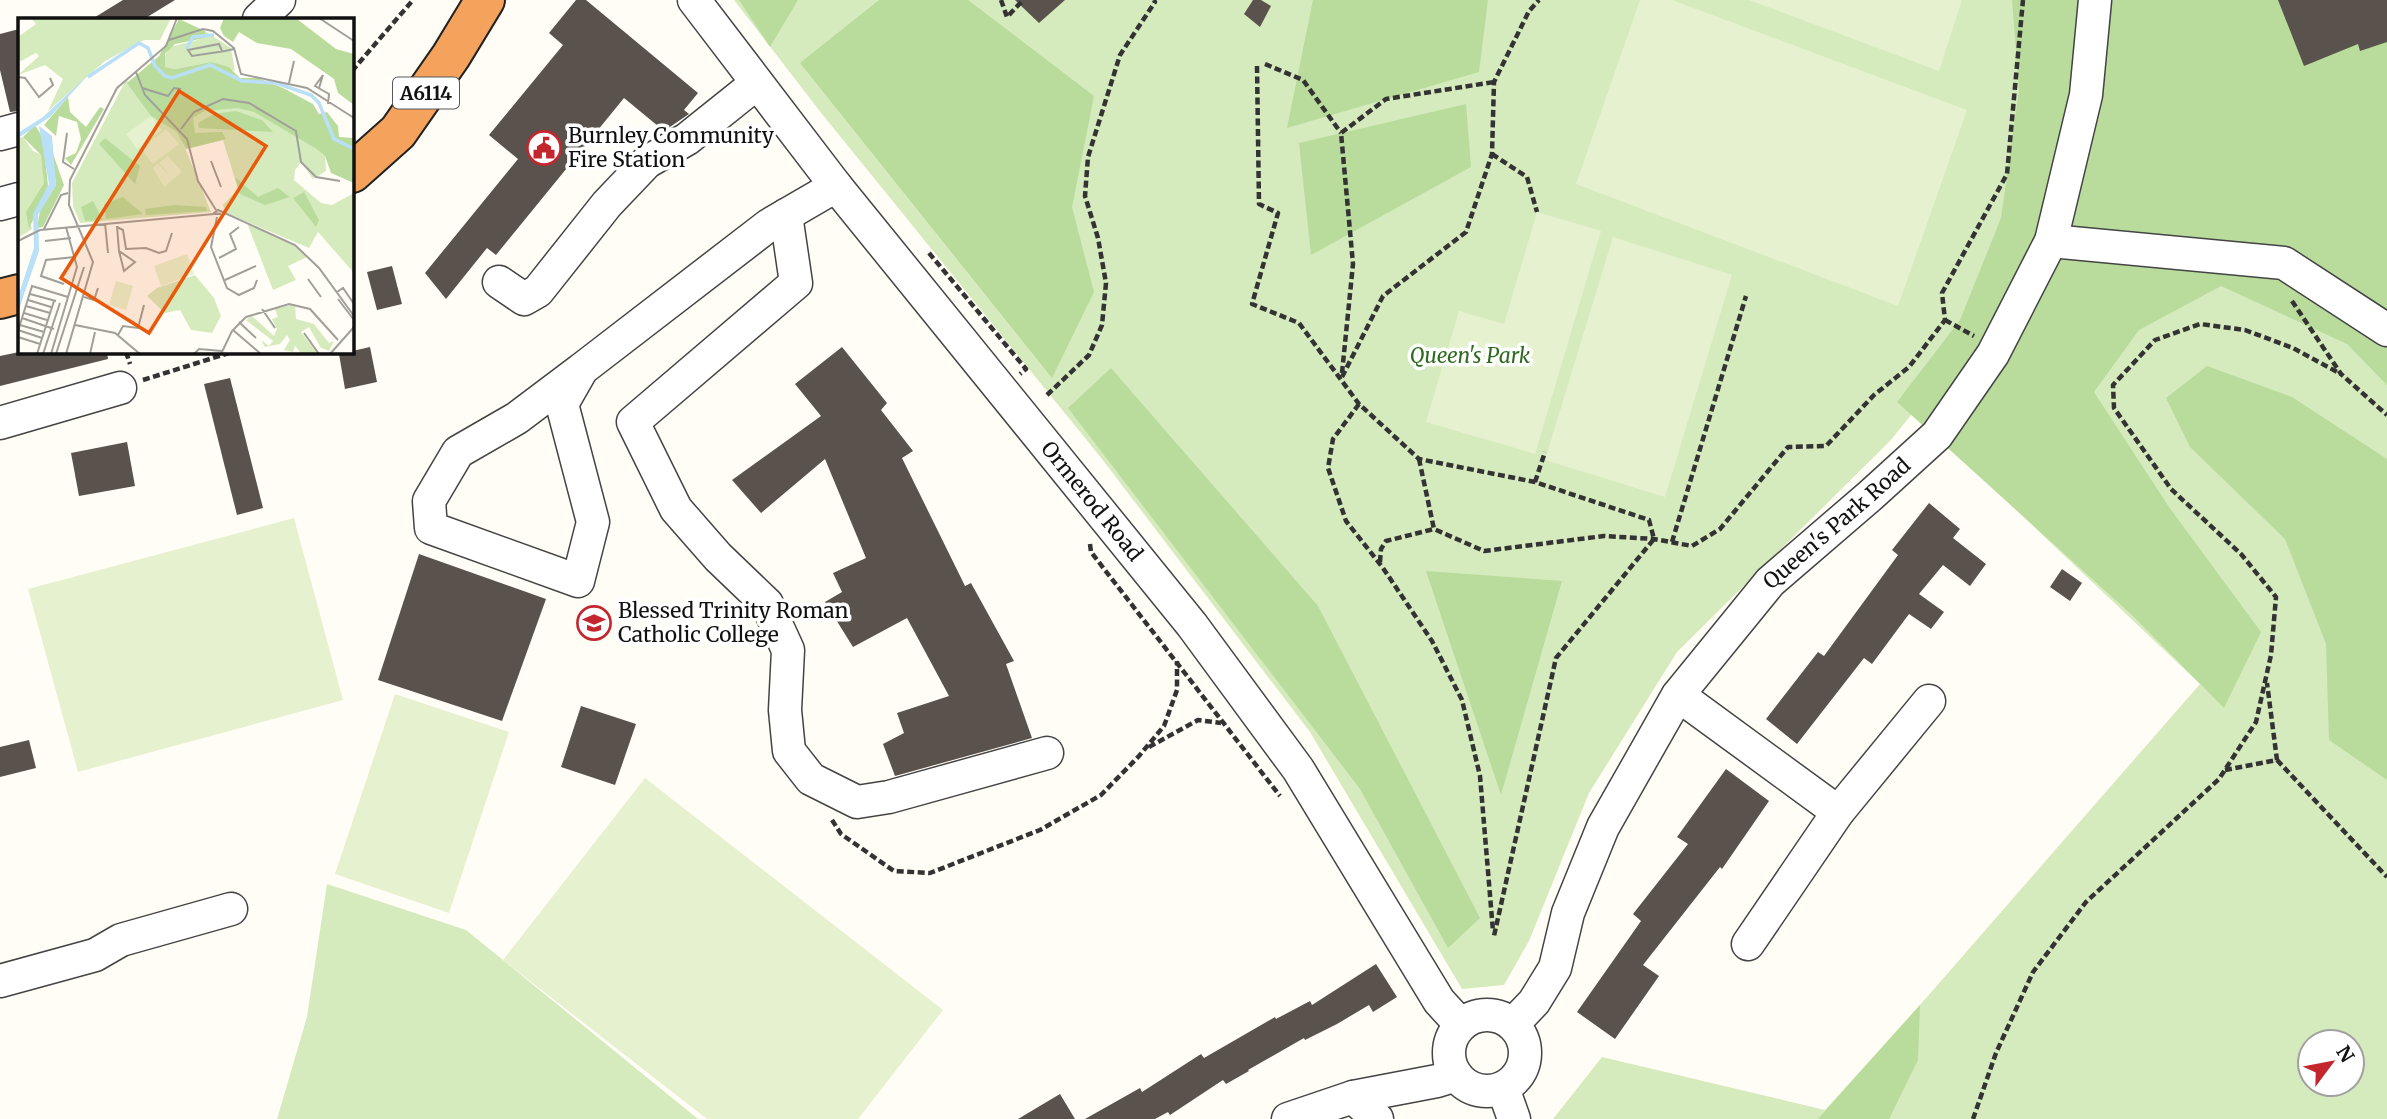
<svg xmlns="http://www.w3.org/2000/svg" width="2387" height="1119" viewBox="0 0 2387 1119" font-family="Merriweather,serif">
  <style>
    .green { fill: #d5ebbd; fill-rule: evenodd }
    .forest { fill: #b9dc9c }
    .pitch { fill: #e6f2cf }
    .building { fill: #5a524d }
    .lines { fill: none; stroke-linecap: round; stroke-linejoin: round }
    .minor-casing { stroke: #444; stroke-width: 35 }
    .highway-casing { stroke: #222; stroke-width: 42 }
    .path { stroke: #333; stroke-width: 4.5; stroke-dasharray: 7 3.5; stroke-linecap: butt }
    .minor { stroke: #fff; stroke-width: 32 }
    .highway { stroke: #f5a25d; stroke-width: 38 }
    .labels { text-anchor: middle; stroke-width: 7; stroke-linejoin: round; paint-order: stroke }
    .shield { fill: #fff; stroke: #585858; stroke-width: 2 }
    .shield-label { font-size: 19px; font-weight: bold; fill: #111 }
    .poi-label { font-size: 21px; fill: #111; stroke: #fff; text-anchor: start }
    .park-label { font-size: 21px; font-style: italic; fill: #2f6b1f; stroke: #fff }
    .street-label { font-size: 21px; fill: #111; stroke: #fff }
    .inset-river { fill: none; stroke: #b9e0f7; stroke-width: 3.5 }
    .inset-road { fill: none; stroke: #a09f9a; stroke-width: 2 }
    .view { fill: #e8590c; fill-opacity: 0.15; stroke: #e8590c; stroke-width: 3.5 }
    .inset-edge { fill: none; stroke: #111; stroke-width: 3.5 }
  </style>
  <rect width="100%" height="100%" fill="#fffdf5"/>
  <g class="green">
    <path d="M 734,0 L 2065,0 L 1968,345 L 1890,441 L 1677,652 L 1589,793 L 1529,941 L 1504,985 L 1462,989 L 1310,732 L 1102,459 L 822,114 Z"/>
    <path d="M 2051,241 L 2387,300 L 2387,1119 L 1553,1119 L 1602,1057 L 1825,1110 L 1920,1005 L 2200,684 L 1937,435 ZM 2310,1042 L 2352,1042 L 2352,1084 L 2310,1084 Z"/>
    <path d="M 327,884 L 466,930 L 698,1119 L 277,1119 L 307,1017 Z"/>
  </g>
  <g class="forest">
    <path d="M 739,0 L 798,0 L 770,47 Z"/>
    <path d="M 879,0 L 968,0 L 1094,96 L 1072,207 L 1094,292 L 1052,378 L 800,63 Z"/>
    <path d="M 1313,0 L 1488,0 L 1479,72 L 1287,128 Z"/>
    <path d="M 2012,0 L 2387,0 L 2387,385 L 2347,344 L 2221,286 L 2139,330 L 2094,392 L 2169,507 L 2261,632 L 2224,708 L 2133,616 L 1897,402 L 1960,320 L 2001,218 L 2019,90 Z"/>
    <path d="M 1466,104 L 1471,167 L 1311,255 L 1299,143 Z"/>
    <path d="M 2207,366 L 2292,397 L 2387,459 L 2387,780 L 2329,740 L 2326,644 L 2285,539 L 2190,447 L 2166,398 Z"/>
    <path d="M 1111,368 L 1318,606 L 1480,918 L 1448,948 L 1360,789 L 1068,408 Z"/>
    <path d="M 1426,571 L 1562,581 L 1501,795 Z"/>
    <path d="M 1920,1005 L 1918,1060 L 1889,1119 L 1818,1119 Z"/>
  </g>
  <g class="pitch">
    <path d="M 1640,0 L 1672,0 L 1967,110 L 1898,306 L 1576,184 Z"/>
    <path d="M 1749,0 L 1962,0 L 1939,71 Z"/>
    <path d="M 1537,212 L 1601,231 L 1535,454 L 1426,422 L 1459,311 L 1504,324 Z"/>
    <path d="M 1613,237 L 1732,275 L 1665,497 L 1545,460 Z"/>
    <path d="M 294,518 L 343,700 L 78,772 L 28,589 Z"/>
    <path d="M 395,694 L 509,732 L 449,913 L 335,874 Z"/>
    <path d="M 645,778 L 943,1010 L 858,1119 L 707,1119 L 503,960 Z"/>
  </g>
  <g class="building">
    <path d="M 123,0 L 175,0 L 144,19 L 92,19 Z"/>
    <path d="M 576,0 L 586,0 L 698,93 L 684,110 L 689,114 L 664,131 L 624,98 L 496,255 L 487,248 L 446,299 L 425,273 L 518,159 L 489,135 L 563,45 L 549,33 Z"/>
    <path d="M 1015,0 L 1065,0 L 1039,23 Z"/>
    <path d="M 1253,0 L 1261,0 L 1271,6 L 1260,27 L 1244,14 Z"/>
    <path d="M 2278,0 L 2387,0 L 2387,42 L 2360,51 L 2358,44 L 2304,66 Z"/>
    <path d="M 19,29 L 19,111 L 10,112 L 0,70 L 0,34 Z"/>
    <path d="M 392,266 L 402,304 L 377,310 L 367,272 Z"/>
    <path d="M 370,347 L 377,382 L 345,389 L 339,354 Z"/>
    <path d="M 842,347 L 887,403 L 881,410 L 913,451 L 902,458 L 965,586 L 971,583 L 1014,661 L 1006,664 L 1032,738 L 895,776 L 883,744 L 904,733 L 897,713 L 949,696 L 907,618 L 853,647 L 825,602 L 842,592 L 833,573 L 866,558 L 825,459 L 761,513 L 732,480 L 821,416 L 795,384 Z"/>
    <path d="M 19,352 L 107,352 L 108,359 L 0,386 L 0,356 Z"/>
    <path d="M 230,378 L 263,508 L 237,515 L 204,384 Z"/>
    <path d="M 127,442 L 135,486 L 79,496 L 71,453 Z"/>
    <path d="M 1929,503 L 1960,529 L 1953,538 L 1986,564 L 1970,586 L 1943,565 L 1919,594 L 1944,612 L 1931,629 L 1909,614 L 1872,664 L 1864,658 L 1797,744 L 1766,719 L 1818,652 L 1824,656 L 1898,555 L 1892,550 Z"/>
    <path d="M 419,554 L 546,599 L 502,721 L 378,680 Z"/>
    <path d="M 2062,569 L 2082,583 L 2070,601 L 2050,587 Z"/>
    <path d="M 581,706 L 636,724 L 615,785 L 561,767 Z"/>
    <path d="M 29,740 L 36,768 L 0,777 L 0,747 Z"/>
    <path d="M 1726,769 L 1769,801 L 1722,869 L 1720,867 L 1643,965 L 1659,976 L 1615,1039 L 1577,1012 L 1641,921 L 1633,914 L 1688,844 L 1677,837 Z"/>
    <path d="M 1376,964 L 1397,997 L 1373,1012 L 1369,1005 L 1337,1024 L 1305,1040 L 1304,1038 L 1248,1070 L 1249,1071 L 1226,1084 L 1223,1080 L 1170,1115 L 1168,1112 L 1155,1119 L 1085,1119 L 1140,1088 L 1142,1092 L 1201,1054 L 1204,1058 L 1275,1017 L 1276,1019 L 1310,1001 L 1312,1005 Z"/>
    <path d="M 1060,1094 L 1075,1119 L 1018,1119 Z"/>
  </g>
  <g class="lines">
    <g class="minor-casing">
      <g id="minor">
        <path id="s1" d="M 694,0 L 836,186 L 1192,625 L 1298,769 L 1439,1001 L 1461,1025"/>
        <path d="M 259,19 L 279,0"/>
        <path d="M 0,134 L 19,129"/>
        <path d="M 0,204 L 19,199"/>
        <path d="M 786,215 L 796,283 L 633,422 L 676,509 L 718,557 L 767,604 L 788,650 L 785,710 L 789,751 L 811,779 L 857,802 L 889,797 L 1047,753"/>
        <path d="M 2051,241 L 2284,263 L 2387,330"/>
        <path d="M 499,282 L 524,299 L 538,291 L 607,204 L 647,162 L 687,139 L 757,83"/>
        <path d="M 582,369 L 517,418 L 458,452 L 429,501 L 431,528 L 578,581 L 593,522 L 562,404 L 582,369 L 769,225 L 836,186"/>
        <path d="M 0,423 L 120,388"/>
        <path d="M 1678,695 L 1838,812"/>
        <path d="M 1748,944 L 1838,812 L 1929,701"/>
        <path d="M 0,981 L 95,955 L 121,940 L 231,909"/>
        <circle cx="1487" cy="1053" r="38"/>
        <path id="s2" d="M 1513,1024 L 1534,1002 L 1555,968 L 1568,913 L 1603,827 L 1678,695 L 1770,582 L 1871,495 L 1937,435 L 1993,354 L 2051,241 L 2086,95 L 2095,0"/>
        <path d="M 1503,1088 L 1514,1119"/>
        <path d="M 1353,1097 L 1377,1119"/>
        <path d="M 1288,1119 L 1353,1097 L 1437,1081 L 1456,1075"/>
      </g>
    </g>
    <g class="highway-casing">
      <g id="highway">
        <path d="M 352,173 L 398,132 L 451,56 L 485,0"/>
        <path d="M 0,299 L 19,294"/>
      </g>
    </g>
    <g class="path">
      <path d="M 1001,0 L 1007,17 L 1023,0"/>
      <path d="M 1265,64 L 1303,80 L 1341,133"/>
      <path d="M 1257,66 L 1259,204 L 1278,213 L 1252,304 L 1299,323 L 1359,404 L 1419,459 L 1535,482 L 1649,520 L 1654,539 L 1556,658 L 1494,936"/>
      <path d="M 352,71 L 413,0"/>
      <path d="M 1492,154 L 1527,177 L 1537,212"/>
      <path d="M 929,253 L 1026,369 L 1020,374"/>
      <path d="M 2292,301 L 2341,374 L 2387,415"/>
      <path d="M 1945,320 L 1974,336"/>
      <path d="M 126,352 L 130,364"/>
      <path d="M 1342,373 L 1353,264 L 1341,133 L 1386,99 L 1494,82"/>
      <path d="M 1342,377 L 1383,296 L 1466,232 L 1492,154 L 1494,82 L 1529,11 L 1539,0"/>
      <path d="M 143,380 L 232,352"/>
      <path d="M 1047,395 L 1089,355 L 1102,325 L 1106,283 L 1098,238 L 1085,196 L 1088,157 L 1120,55 L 1155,2 L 1154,0"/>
      <path d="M 1359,404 L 1333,439 L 1328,468 L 1346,521 L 1383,568 L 1432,641 L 1462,700 L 1480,776 L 1493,931"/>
      <path d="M 1419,459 L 1434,529 L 1484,551 L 1604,536 L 1654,539 L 1692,546 L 1720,529 L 1788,447 L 1826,446 L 1874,395 L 1909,367 L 1945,320 L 1942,293 L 2007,174 L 2023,0"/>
      <path d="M 1535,482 L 1545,452"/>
      <path d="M 1672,542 L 1746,296"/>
      <path d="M 1090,544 L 1091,552 L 1280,796"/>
      <path d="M 1380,562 L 1381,549 L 1386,541 L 1434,529"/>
      <path d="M 1149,747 L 1198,720 L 1221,723"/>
      <path d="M 2277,760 L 2387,877"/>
      <path d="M 2225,770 L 2277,760 L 2267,683"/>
      <path d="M 832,820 L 841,834 L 894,871 L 930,873 L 1040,830 L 1101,795 L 1139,756 L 1164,726 L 1177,690 L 1177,661"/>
      <path d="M 1973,1119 L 1996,1053 L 2033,972 L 2086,902 L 2219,779 L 2256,722 L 2271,655 L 2276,597 L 2241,554 L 2171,489 L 2114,408 L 2113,385 L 2155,340 L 2200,324 L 2245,330 L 2293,348 L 2341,374"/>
    </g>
    <use href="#minor" class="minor"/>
    <use href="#highway" class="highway"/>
  </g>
  <defs>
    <g id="civic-ring" transform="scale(1.75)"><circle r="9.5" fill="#fff" stroke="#c4262e" stroke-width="1.5"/><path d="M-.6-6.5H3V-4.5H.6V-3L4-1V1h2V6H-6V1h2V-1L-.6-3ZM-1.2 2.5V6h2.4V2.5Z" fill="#c4262e"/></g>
    <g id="school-ring" transform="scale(1.75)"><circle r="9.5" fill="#fff" stroke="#c4262e" stroke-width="1.5"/><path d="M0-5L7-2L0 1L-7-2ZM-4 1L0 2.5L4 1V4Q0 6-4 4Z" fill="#c4262e"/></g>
  </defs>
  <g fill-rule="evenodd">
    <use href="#civic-ring" x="544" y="148"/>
    <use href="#school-ring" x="594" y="623"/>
  </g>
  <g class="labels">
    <rect class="shield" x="393" y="77.5" width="66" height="31" rx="5"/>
    <g class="shield-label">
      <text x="426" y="100">A6114</text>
    </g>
    <g class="poi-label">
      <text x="568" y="143">Burnley Community<tspan x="568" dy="24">Fire Station</tspan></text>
      <text x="618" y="618">Blessed Trinity Roman<tspan x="618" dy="24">Catholic College</tspan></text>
    </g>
    <g class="park-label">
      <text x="1470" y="363">Queen's Park</text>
    </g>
    <g class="street-label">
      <text dy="7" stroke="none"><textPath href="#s1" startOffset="640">Ormerod Road</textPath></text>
      <text dy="7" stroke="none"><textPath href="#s2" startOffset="606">Queen's Park Road</textPath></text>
    </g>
  </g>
  <g transform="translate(18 18)">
    <rect width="336" height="336" fill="#fffdf5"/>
    <path d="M 13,0 L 153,0 L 142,22 L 126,22 L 87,43 L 30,93 L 45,61 L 27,47 L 0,57 L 21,38 L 18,35 L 3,43 L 0,40 L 0,19 L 18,6 ZM 187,13 L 213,30 L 217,53 L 193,44 L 157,51 L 147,49 L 145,42 L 152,29 L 187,20 ZM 108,62 L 159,110 L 193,194 L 62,205 L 55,188 L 54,165 ZM 208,77 L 253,94 L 307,138 L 308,153 L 295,161 L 283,144 L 277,152 L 276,162 L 303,185 L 314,187 L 336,175 L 336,255 L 300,214 L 291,230 L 208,195 L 205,187 L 220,171 L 205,122 L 173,130 L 153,101 ZM 5,119 L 15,133 L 24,137 L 26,165 L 9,194 L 14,211 L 0,220 L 0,120 ZM 229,205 L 277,227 L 289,239 L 270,248 L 278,262 L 255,272 ZM 177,257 L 196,280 L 203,298 L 194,315 L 173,312 L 162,292 L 147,295 L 129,278 L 139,270 ZM 277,286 L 278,301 L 296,306 L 311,325 L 316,323 L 311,333 L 303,330 L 291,309 L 283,314 L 300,336 L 284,336 L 277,328 L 275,334 L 266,332 L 272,322 L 269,317 L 262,326 L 247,329 L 243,322 L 251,328 L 255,323 L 228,302 L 234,298 L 256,318 L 259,311 L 254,301 L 260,299 L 257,291 Z" fill="#d5ebbd"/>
    <path d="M 206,0 L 279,1 L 318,31 L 336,36 L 336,87 L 320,75 L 316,61 L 273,31 L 239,25 L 221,14 L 215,24 L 206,18 L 202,10 ZM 161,1 L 187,13 L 187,20 L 157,26 L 147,36 L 147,49 L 157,51 L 193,44 L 211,49 L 222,60 L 240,60 L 265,70 L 295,86 L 301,96 L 309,94 L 320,108 L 321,119 L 336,120 L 336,165 L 313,155 L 307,138 L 297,130 L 236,94 L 219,90 L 186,93 L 175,100 L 177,115 L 204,114 L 208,121 L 168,131 L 159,114 L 133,98 L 109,65 L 141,38 ZM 50,79 L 52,94 L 68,109 L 82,89 L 86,91 L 53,147 L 47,140 L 58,135 L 63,121 L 59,104 L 41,98 L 38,118 L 26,107 ZM 218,93 L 244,102 L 255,114 L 181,110 L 180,105 L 196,96 ZM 17,107 L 25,120 L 30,168 L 11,211 L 8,194 L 26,165 L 23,137 L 5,119 ZM 87,120 L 122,148 L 117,166 L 81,126 ZM 34,133 L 46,167 L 25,209 L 19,210 L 22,193 L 38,167 ZM 217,159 L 240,179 L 260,170 L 272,179 L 247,187 L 222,176 ZM 286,174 L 301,202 L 298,209 L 275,180 ZM 105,179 L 125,196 L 88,201 L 86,186 ZM 75,183 L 85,202 L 67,203 L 63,189 ZM 156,187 L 188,189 L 189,193 L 128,197 L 127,191 Z" fill="#b9dc9c"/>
    <path d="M 133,98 L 144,112 L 119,131 L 108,116 ZM 148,111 L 161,126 L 135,146 L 123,131 ZM 150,138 L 164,154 L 146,169 L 135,150 L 140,146 L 151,157 L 141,145 ZM 169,236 L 176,256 L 143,268 L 136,248 ZM 98,263 L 115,268 L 108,292 L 91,287 Z" fill="#e6f2cf"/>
    <path d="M 71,56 L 32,99 L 0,120 L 0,115 L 25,99 ZM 21,108 L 34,118 L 38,167 L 20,197 L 21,233 L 0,294 L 0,279 L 16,230 L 15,196 L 31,166 Z" fill="#b9e0f7"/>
    <path class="inset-river" d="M 168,31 L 175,19 L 196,17M 70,59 L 121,25 L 130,30 L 137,48 L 147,58 L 154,60 L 192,47 L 224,63 L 258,65 L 293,77 L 301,85 L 316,121 L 336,131"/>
    <path class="inset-road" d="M 301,0 L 336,23M 151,22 L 185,11 L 195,13 L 216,30 L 223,56 L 289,70 L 336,100M 204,33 L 201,26 L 170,32 L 174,38 L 207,33 L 216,31M 118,54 L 127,77 L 169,121 L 180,163 L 198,192M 0,59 L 7,60 L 21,79 L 35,67 L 32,60M 271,65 L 276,43M 124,70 L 150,78 L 156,70 L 163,71M 301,70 L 305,57 L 297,68 L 311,76 L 310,86M 163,111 L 176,94 L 205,81 L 231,85 L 278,113 L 283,144 L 298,159 L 322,163M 49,115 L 45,144 L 56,151M 193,143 L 203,169M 203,196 L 196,195 L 200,192 L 277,227 L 301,250 L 336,298M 199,199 L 193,229 L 209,270 L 221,277 L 236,270 L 239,262M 87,205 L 90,235M 99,208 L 101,233 L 117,244 L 106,253 L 101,233M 99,209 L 105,212 L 108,231 L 128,230 L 141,235 L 148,233 L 154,215M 26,211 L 43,177 L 50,175M 0,223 L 22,212 L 196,196M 27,223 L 53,220M 201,240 L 218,231 L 212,216 L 221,209M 290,261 L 303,279M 207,262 L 238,248M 46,266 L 23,258 L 28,242 L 57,239M 319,274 L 325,270 L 336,286M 12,276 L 38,283M 66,279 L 76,282 L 80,270M 320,281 L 336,302M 10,282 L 33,289M 8,288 L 32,295M 244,291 L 257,310M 6,295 L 29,302M 4,300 L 36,311M 221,304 L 238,320M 2,307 L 26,314M 57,307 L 97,315 L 122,336M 0,312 L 24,320M 215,312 L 243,336M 0,313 L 14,268 L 50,279M 286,315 L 301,336M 100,317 L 105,308 L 120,310 L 126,287M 0,319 L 22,326M 19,336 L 36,283M 25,336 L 42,285M 33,336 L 59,249 L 48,209M 38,336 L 66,249M 48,336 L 75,244 L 51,187 L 52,162 L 99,70 L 148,28 L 159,0M 72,336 L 77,314M 176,336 L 181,331 L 204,333M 203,336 L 214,313 L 228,299 L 271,286 L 292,291 L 320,322M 312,336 L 336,309"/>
    <path class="view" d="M 161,73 L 248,128 L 131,315 L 43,260 Z"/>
    <rect width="336" height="336" class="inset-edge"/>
  </g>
  <g transform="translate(2331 1063) rotate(58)"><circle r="33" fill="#ffffff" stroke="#a0a0a0" stroke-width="2"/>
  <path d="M0-5L12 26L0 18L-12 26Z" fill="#c4262e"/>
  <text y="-10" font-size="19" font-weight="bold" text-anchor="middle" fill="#111111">N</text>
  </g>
</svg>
